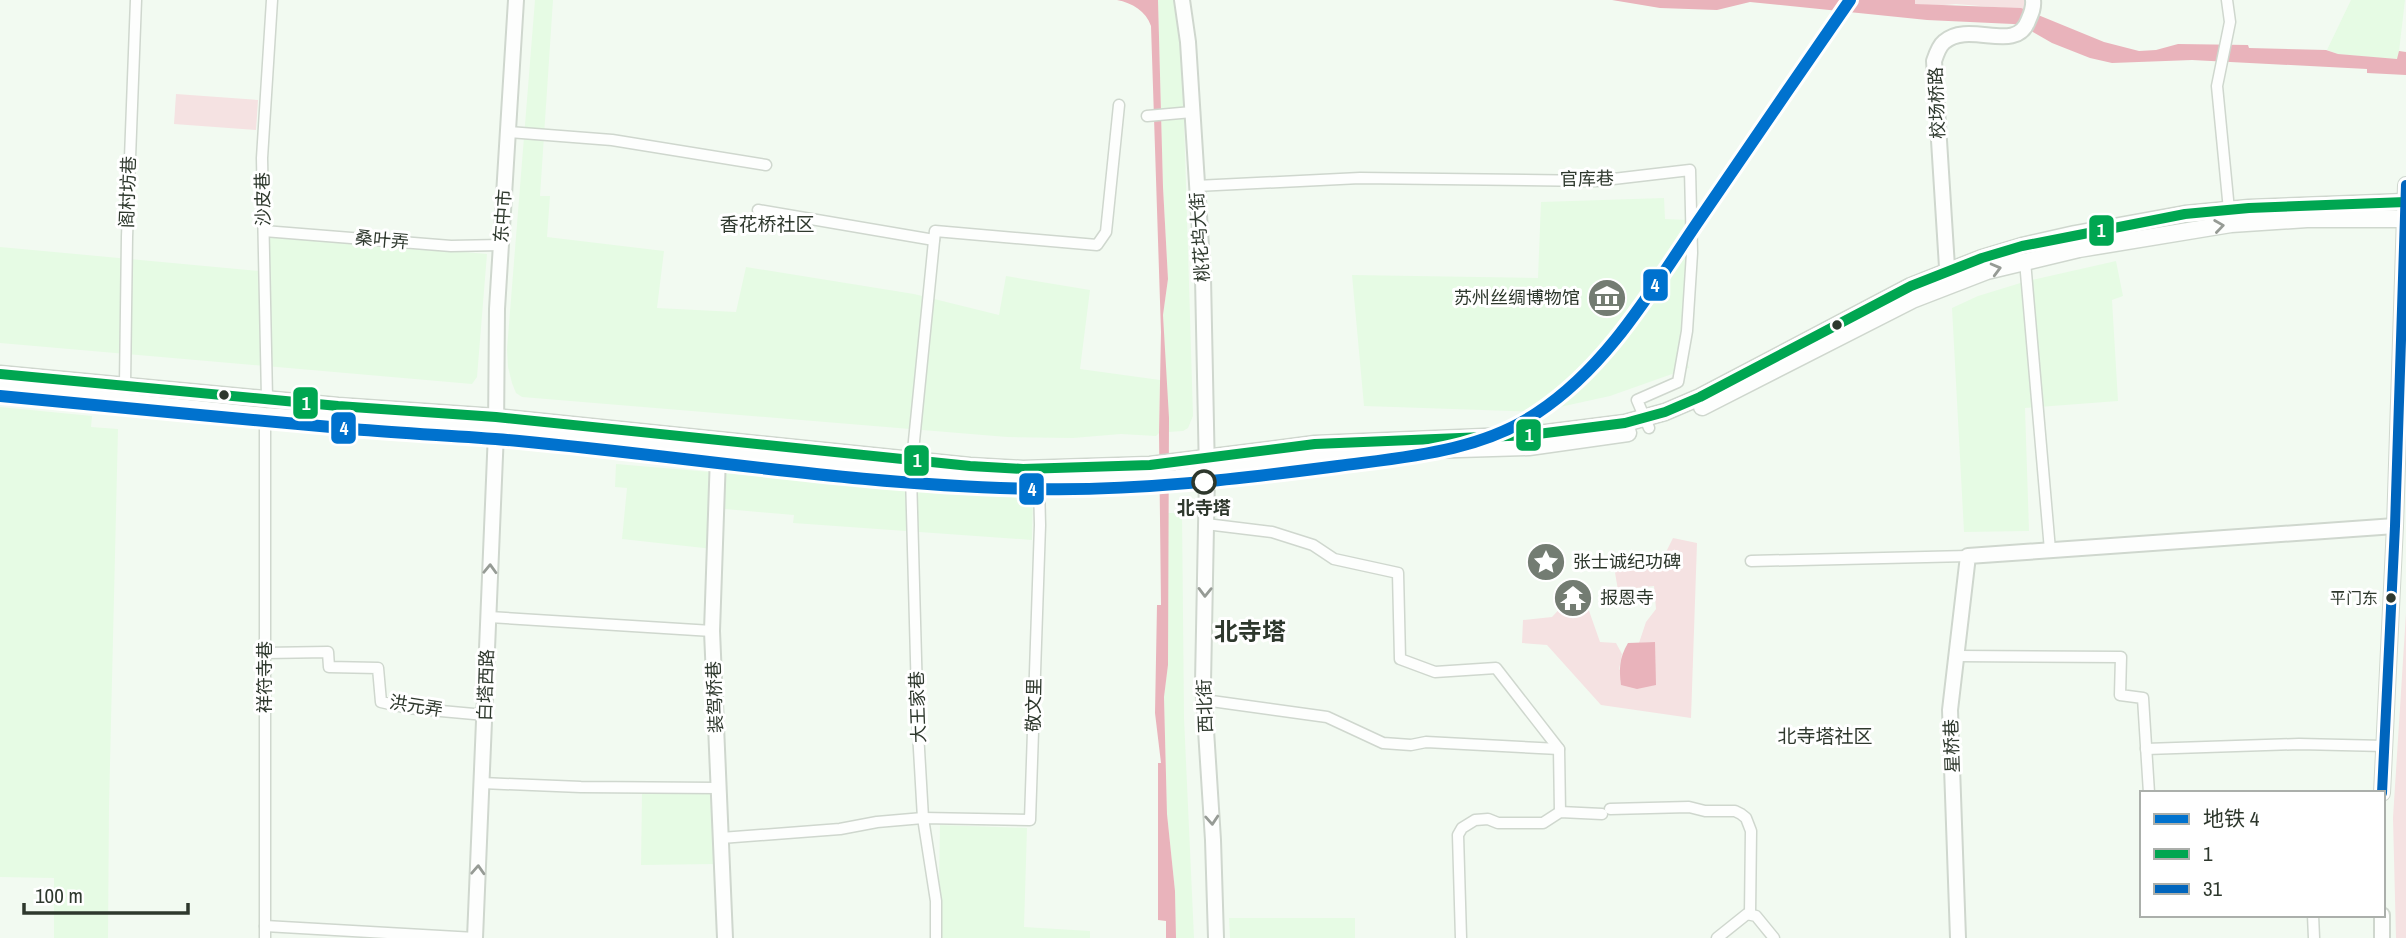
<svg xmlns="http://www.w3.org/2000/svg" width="2406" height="938" viewBox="0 0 2406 938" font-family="'Archivo Narrow','Noto Sans SC',sans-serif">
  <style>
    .built { fill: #e6fbe4 }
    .green { fill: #f5e2e2 }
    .water { fill: #e9b3bb }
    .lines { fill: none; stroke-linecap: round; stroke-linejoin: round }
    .street-casing { stroke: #cfd7ce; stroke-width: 13 }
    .secondary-casing { stroke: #cfd7ce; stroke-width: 18 }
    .primary-casing { stroke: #cfd7ce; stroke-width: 19 }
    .street { stroke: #fdfefd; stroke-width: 10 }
    .secondary { stroke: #fdfefd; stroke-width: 14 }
    .primary { stroke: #fdfefd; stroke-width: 16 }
    .bus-1-casing { stroke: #fff; stroke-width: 16 }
    .bus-2-casing { stroke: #fff; stroke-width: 16 }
    .bus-1 { stroke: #00a651; stroke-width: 10 }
    .bus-2 { stroke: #0065bd; stroke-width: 10 }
    .metro-1-casing { stroke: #fff; stroke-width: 18 }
    .metro-1 { stroke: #0072ce; stroke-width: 12 }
    .oneway { stroke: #969b95 }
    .bus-dot { fill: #2e382d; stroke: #fff; stroke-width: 2.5 }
    .stop-dot { fill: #fff; stroke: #2e382d; stroke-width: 3.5 }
    .labels { text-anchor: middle; stroke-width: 6; stroke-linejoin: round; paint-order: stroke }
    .bus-label { font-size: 16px; fill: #2e382d; stroke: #fff; text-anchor: end }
    .street-label { font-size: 18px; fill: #2e382d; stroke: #fff }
    .poi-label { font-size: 18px; fill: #2e382d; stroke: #fff; text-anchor: start }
    .stop-label { font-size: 18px; font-weight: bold; fill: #2e382d; stroke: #fff }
    .neighbourhood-label { font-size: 19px; fill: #2e382d; stroke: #fff }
    .district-label { font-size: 24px; font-weight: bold; fill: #2e382d; stroke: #fff }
    .line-badge { stroke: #fff; stroke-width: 2.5 }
    .badge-label { font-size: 19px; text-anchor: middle; font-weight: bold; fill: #fff }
  </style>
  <rect width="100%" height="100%" fill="#f2faf1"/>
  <g class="built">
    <path d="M 535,0 L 553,0 L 540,196 L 550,196 L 547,237 L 664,251 L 657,308 L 736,312 L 746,267 L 914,294 L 999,315 L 1006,276 L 1090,290 L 1080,369 L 1160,380 L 1159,433 L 1156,436 L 1121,434 L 1073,438 L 1007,437 L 522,397 L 516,393 L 512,383 L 508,367 L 507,349 Z"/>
    <path d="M 1158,0 L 1175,0 L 1182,53 L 1193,416 L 1188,428 L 1183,431 L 1168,432 L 1163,315 L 1168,279 L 1163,187 Z"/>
    <path d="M 2351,0 L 2405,0 L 2398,60 L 2338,54 L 2327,50 Z"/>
    <path d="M 1664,198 L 1665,219 L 1688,220 L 1690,246 L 1681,346 L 1689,368 L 1610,396 L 1537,412 L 1364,406 L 1352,275 L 1538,278 L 1541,202 Z"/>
    <path d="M 261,234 L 487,254 L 477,377 L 472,384 L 0,343 L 0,247 L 260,271 Z"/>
    <path d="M 2116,261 L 2123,296 L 2112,300 L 2118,401 L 2025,408 L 2029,531 L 1964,532 L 1952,308 L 1978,296 L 2027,281 Z"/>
    <path d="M 0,407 L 92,416 L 91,427 L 118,429 L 109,806 L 108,938 L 54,938 L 54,878 L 0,877 Z"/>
    <path d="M 616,464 L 1033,499 L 1032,540 L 793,523 L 794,515 L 714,508 L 713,549 L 622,539 L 627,488 L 615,487 Z"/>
    <path d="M 1167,513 L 1182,513 L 1184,718 L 1194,938 L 1176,938 L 1175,891 L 1167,814 L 1164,697 L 1168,665 Z"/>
    <path d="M 642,793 L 713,793 L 716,864 L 641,865 Z"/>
    <path d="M 940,825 L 1027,828 L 1024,927 L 1090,931 L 1090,938 L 938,938 Z"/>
    <path d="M 1229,918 L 1355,918 L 1355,938 L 1230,938 Z"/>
  </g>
  <g class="green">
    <path d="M 1904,0 L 2030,0 L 2030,10 L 1956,4 L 1933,6 L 1915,4 L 1914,0 Z"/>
    <path d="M 176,94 L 258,100 L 256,130 L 174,124 Z"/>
    <path d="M 1673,538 L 1697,543 L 1691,718 L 1601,705 L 1547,645 L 1522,643 L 1523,620 L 1552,617 L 1565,603 L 1587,605 L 1600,642 L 1616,643 L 1622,654 L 1619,670 L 1655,642 L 1639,643 L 1646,622 L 1656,609 L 1654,586 L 1618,590 L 1613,561 L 1664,556 Z"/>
    <path d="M 2406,613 L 2406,938 L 2396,938 L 2393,818 Z"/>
  </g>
  <g class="water">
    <path d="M 1117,0 L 1158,0 L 1163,187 L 1168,279 L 1163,315 L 1169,418 L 1168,665 L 1164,697 L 1167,814 L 1175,891 L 1176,938 L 1166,938 L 1166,921 L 1158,920 L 1158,763 L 1161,763 L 1155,713 L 1157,605 L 1161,605 L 1159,433 L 1161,332 L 1151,26 C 1146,11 1132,3 1117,0 Z"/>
    <path d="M 1612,0 L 1915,0 L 1915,4 L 2021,8 L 2104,42 L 2139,51 L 2156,50 L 2178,44 L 2248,45 L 2249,48 L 2326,50 L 2338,54 L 2397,59 L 2399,51 L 2406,52 L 2406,75 L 2367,73 L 2367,69 L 2192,60 L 2112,63 L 2090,58 L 2052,43 L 2021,25 L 2013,24 L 1927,20 L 1750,2 L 1717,10 L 1660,8 Z"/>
    <path d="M 1655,642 L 1656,685 L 1637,689 L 1621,685 C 1619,669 1619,658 1628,643 Z"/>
  </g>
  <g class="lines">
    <g class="street-casing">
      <g id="street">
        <path d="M 2227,0 L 2230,22 L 2217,86 L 2229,210"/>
        <path d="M 1147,116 L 1192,112"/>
        <path d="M 509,132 L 612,140 L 766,165"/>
        <path d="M 1196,186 L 1360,178 L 1596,181 L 1690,170 L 1692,253 L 1687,331 L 1678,382 L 1637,400 L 1649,428"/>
        <path d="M 758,210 L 934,240"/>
        <path d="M 264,231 L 451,246 L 501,245"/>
        <path d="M 2025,261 L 2050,550"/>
        <path d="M 125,385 L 127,237 L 136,0"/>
        <path d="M 267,398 L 262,158 L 272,0"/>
        <path d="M 912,461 L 935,231 L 1097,245 L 1106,232 L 1119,105"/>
        <path d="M 911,475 L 918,732 L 923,818 L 936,901 L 936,938"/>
        <path d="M 1206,524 L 1272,532 L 1313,545 L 1334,559 L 1398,573 L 1400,659 L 1435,672 L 1496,668 L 1559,749 L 1560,812"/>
        <path d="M 1751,561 L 1968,556"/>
        <path d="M 489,617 L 712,631"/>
        <path d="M 265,653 L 328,652 L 329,667 L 378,668 L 381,702 L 408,708 L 485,715"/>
        <path d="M 1957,656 L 2121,657 L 2120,695 L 2143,698 L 2149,793"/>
        <path d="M 1204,700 L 1327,717 L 1383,743 L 1411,745 L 1426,742 L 1559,749"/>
        <path d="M 2146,749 L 2299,744 L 2385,746"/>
        <path d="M 482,783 L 581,787 L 718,788"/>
        <path d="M 1610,809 L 1689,807 L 1705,811 L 1735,811 L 1741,814 L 1746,818 L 1751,831 L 1750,914"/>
        <path d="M 721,838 L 840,829 L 877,822 L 923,818 L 1030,820 L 1040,525 L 1039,483"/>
        <path d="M 2313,915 L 2314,938"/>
        <path d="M 265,926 L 475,938"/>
        <path d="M 265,938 L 265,416"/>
        <path d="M 1461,938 L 1458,835 L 1462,828 L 1475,820 L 1488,819 L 1498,823 L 1543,823 L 1560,812 L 1602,814"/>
        <path d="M 1717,938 L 1747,914 L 1756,916 L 1774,938"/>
      </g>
    </g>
    <g class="secondary-casing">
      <g id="secondary">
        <path d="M 1182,0 L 1188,42 L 1203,278 L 1207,474 L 1203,683 L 1213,840 L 1216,938"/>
        <path d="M 1948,283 L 1934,61 C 1936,55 1939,46 1944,42 C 1969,20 2016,54 2028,21 C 2031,14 2034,8 2033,0"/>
        <path d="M 718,456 L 712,631 L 725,938"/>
        <path d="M 2382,793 L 2395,526 L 2406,185"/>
        <path d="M 2382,915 L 2382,938"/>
        <path d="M 475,938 L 496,432 L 497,309 L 516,0"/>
        <path d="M 1958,938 L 1950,710 L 1968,556 L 2395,526"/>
      </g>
    </g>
    <g class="primary-casing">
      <g id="primary">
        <path d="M 0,374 L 338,406 L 496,417 L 970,466 L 1023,469 L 1150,465 L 1315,444 L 1530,435 L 1625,423 L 1665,412 L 1700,397 L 1911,286 L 1982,258 L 2022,246 L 2075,234 L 2185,214 L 2249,208 L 2406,202"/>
        <path d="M 0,389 L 265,416 L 496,432 L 911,475 L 1039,483 L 1177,478 L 1317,457 L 1393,451 L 1529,447 L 1628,433"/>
        <path d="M 1702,407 L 1912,300 L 1987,271 L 2079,249 L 2231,224 L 2307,219 L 2406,219"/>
      </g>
    </g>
    <use href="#street" class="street"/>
    <use href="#secondary" class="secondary"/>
    <use href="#primary" class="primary"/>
    <g class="bus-1-casing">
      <path id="bus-1" d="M 0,374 L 338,406 L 496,417 L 970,466 L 1023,469 L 1150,465 L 1315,444 L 1530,435 L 1625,423 L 1665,412 L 1700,397 L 1911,286 L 1982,258 L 2022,246 L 2185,214 L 2249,208 L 2406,202"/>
    </g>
    <g class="bus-2-casing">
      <path id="bus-2" d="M 2382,793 L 2395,526 L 2406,185"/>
    </g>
    <use href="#bus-1" class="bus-1"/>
    <use href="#bus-2" class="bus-2"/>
    <g class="metro-1-casing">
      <path id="metro-1" d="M 0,396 C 118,407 235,419 353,429 C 408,434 463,436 519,441 C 691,457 863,486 1037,489 C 1138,491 1238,479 1338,466 C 1405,457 1479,452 1537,413 C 1607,367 1651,291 1697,223 C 1747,149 1799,74 1850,0"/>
    </g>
    <use href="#metro-1" class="metro-1"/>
  </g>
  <defs><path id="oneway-chevron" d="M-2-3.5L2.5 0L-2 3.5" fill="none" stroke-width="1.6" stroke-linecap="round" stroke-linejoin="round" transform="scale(1.75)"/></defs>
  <g class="oneway">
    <use href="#oneway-chevron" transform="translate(2219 226) rotate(-8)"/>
    <use href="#oneway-chevron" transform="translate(1996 269) rotate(-15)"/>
    <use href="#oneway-chevron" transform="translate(490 569) rotate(-88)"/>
    <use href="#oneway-chevron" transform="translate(1205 592) rotate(91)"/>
    <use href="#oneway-chevron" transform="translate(1212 820) rotate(86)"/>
    <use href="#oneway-chevron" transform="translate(478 870) rotate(-87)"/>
  </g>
  <defs>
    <g id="museum-disc" transform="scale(2.0125)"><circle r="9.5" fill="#737c72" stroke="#fff"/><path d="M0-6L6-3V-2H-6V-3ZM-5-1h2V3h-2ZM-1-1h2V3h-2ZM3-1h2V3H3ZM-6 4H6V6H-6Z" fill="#fff"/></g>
    <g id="sight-disc" transform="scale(2.0125)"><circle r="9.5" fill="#737c72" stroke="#fff"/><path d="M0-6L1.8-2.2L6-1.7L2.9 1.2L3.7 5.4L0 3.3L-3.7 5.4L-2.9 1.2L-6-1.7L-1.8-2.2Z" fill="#fff"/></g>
    <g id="temple-disc" transform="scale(2.0125)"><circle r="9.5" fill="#737c72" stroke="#fff"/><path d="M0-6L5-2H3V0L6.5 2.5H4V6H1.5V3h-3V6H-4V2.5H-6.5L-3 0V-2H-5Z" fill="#fff"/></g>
  </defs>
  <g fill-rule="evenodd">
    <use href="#museum-disc" x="1607" y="298"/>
    <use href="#sight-disc" x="1546" y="562"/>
    <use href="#temple-disc" x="1573" y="598"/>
  </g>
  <g class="bus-dot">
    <circle cx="1837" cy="325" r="6"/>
    <circle cx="224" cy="395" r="6"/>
    <circle cx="2391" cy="598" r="6"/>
  </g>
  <circle class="stop-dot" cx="1204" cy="482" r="11"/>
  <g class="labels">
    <g class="bus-label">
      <text x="2378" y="604">平门东</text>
    </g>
    <g class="street-label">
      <text transform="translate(1937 103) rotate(-92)" y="6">校场桥路</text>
      <text transform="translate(1587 179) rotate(-1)" y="6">官库巷</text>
      <text transform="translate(128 192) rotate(-88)" y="6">阁村坊巷</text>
      <text transform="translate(263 199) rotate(-91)" y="6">沙皮巷</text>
      <text transform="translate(503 216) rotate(-86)" y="6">东中市</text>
      <text transform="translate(1200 237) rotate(-94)" y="6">桃花坞大街</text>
      <text transform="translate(382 240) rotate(5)" y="6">桑叶弄</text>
      <text transform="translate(265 677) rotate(-90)" y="6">祥符寺巷</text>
      <text transform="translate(486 685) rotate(-88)" y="6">白塔西路</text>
      <text transform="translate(715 697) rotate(-92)" y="6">装驾桥巷</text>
      <text transform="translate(1034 705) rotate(-89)" y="6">敬文里</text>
      <text transform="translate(416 706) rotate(9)" y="6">洪元弄</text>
      <text transform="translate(1205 706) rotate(-92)" y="6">西北街</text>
      <text transform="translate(918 707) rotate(-92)" y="6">大王家巷</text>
      <text transform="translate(1952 746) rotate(-92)" y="6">星桥巷</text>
    </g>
    <g class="poi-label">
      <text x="1580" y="304" text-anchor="end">苏州丝绸博物馆</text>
      <text x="1573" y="568">张士诚纪功碑</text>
      <text x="1600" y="604">报恩寺</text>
    </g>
    <g class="stop-label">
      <text x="1204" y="514">北寺塔</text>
    </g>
    <g class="neighbourhood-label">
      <text x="767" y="231">香花桥社区</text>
      <text x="1825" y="743">北寺塔社区</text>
    </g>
    <g class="district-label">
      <text x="1250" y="640">北寺塔</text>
    </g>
  </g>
  <g class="line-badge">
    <rect x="2088" y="214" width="27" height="33" rx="7" fill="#00a651"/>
    <rect x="1642" y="268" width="27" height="34" rx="7" fill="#0072ce"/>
    <rect x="292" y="386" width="27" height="34" rx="7" fill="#00a651"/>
    <rect x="330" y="411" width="27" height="34" rx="7" fill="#0072ce"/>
    <rect x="1515" y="418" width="27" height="34" rx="7" fill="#00a651"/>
    <rect x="903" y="444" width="27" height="33" rx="7" fill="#00a651"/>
    <rect x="1018" y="472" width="27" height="34" rx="7" fill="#0072ce"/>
  </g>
  <g class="badge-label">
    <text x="2101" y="237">1</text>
    <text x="1655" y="292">4</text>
    <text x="306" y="410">1</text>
    <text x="344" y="435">4</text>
    <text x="1529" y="442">1</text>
    <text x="917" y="467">1</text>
    <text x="1032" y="496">4</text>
  </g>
  <rect x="2140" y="791" width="245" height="126" fill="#ffffff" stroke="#abafab" stroke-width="2"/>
  <rect x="2154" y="814" width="35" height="10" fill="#0072ce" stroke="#abafab" stroke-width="2"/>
  <text x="2203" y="826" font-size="21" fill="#2e382d">地铁 4</text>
  <rect x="2154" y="849" width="35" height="10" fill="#00a651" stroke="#abafab" stroke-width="2"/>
  <text x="2203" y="861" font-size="21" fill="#2e382d">1</text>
  <rect x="2154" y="884" width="35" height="10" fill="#0065bd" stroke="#abafab" stroke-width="2"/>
  <text x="2203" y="896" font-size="21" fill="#2e382d">31</text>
  <path d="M24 903v10h164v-10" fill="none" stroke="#2e382d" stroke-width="3.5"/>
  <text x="35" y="903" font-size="21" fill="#2e382d" stroke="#ffffff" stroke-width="5" paint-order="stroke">100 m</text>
</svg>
